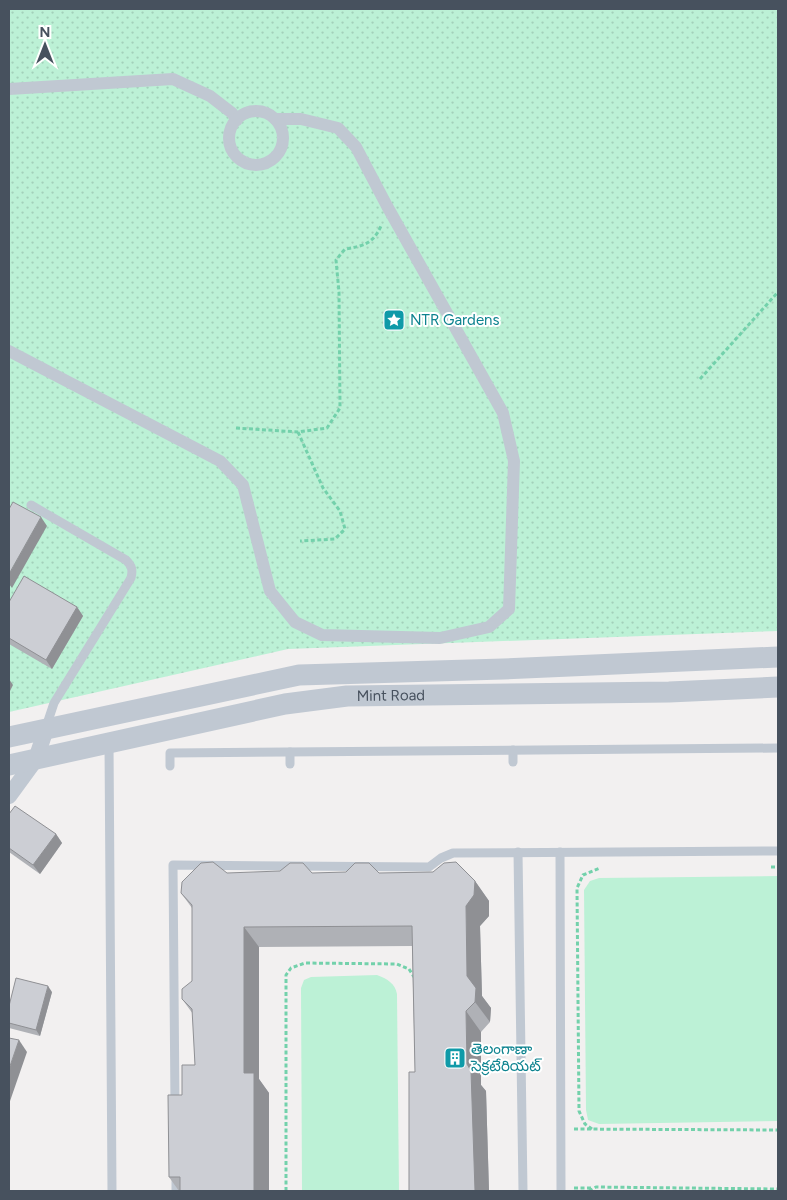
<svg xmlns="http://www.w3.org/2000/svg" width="787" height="1200" viewBox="0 0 787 1200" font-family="Figtree,'Noto Sans Telugu',sans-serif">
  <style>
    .grass { fill: #bcf1d6 }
    .park { fill: url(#park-dots) }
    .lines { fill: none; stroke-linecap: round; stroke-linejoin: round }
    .path { stroke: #73d1ab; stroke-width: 3; stroke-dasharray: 4 2.5; stroke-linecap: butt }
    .service { stroke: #c0c8d2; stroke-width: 9 }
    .pedestrian { stroke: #c0c8d2; stroke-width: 12 }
    .minor { stroke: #c0c8d2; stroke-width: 16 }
    .tertiary { stroke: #c0c8d2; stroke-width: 21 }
    .wall { fill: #afb1b6 }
    .shaded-wall { fill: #8f9094 }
    .building { fill: #ccced4; stroke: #8f9094 }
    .labels { text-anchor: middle; stroke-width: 4; stroke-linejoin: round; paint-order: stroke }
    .culture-label { font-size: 15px; fill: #0d838f; stroke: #fff; text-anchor: start }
    .street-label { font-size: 15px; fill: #47515e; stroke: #fff }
  </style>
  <defs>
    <pattern id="park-dots" width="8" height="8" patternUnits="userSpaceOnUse" patternTransform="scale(1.25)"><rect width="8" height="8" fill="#bcf1d6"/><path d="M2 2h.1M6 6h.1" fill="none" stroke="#a3d0ba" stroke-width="1.8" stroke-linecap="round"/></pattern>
  </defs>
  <rect width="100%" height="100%" fill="#f2f0f0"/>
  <g class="grass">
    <path d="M 778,876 L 778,1121 L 599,1124 L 588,1120 L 586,1110 L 584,890 L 590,881 L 599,878 Z"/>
    <path d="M 377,975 C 387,979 395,983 397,994 L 399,1191 L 302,1191 L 301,988 L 304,980 L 311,977 Z"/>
  </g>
  <path class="park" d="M 9,9 L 778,9 L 778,631 L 288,649 L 9,712 Z"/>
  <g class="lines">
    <g class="path">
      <path d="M 700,379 L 778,292"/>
      <path d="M 236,428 L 298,432 L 327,428 L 340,408 L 339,292 L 336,260 L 345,249 C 363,246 373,244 381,226"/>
      <path d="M 298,432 L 323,488 L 340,511 L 345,529 L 335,539 L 300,541"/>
      <path d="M 771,867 L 778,867"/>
      <path d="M 574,1129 L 778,1130"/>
      <path d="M 592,1129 L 585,1124 L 579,1111 L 577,888 L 583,875 L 600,868"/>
      <path d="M 574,1188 L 593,1188"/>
      <path d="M 286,1191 L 286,975 L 291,968 L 305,963 L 397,964 L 409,969 L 414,977"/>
      <path d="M 589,1191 L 596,1187 L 778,1189"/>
    </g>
    <g class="service">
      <path d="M 31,505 L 126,560 C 132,566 133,570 131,578 L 54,703 L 46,727"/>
      <path d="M 109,743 L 112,1191"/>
      <path d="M 513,750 L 513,762"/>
      <path d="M 290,752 L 290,764"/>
      <path d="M 170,766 L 170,753 L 778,748"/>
      <path d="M 518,852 L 523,1191"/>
      <path d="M 560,852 L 561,1191"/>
      <path d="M 175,1106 L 173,865 L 429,867 L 441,858 L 453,853 L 778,851"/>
      <path d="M 176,1176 L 176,1191"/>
    </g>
    <g class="pedestrian">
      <path d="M 9,89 L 173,79 L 210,96 L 232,113 L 237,120"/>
      <circle cx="256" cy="138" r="27"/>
      <path d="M 9,351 L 220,461 L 243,485 L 270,591 L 295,622 L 322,635 L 440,638 L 489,627 L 509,609 L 514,461 L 503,413 L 387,206 L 356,147 L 338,128 L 301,119 L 275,119"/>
    </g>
    <path class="minor" d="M 9,796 L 36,759 L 46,729"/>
    <g class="tertiary">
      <path d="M 9,737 L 299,675 L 503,669 L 778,657"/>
      <path id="s1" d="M 9,765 L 285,704 L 347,696 L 669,692 L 778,687"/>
    </g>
  </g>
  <g class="wall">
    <path d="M 9,602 L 77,607 L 83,616 L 52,669 L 9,644 Z"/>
    <path d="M 9,814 L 56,834 L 62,843 L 40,874 L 9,852 Z"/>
    <path d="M 227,873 L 379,873 L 475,881 L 489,901 L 489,916 L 480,926 L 482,996 L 491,1008 L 490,1022 L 481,1032 L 481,1085 L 486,1091 L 489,1191 L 409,1191 L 415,1072 L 412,946 L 259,947 L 259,1079 L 269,1093 L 269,1191 L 179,1191 L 169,1177 L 182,1095 L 195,1065 L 193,1014 L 182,999 L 192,981 L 192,908 L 181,893 Z"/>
    <path d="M 52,992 L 40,1036 L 9,1028 L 9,1006 Z"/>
  </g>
  <g class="shaded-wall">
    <path d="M 41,517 L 47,526 L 12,588 L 9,584 L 9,574 Z"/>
    <path d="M 77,607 L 83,616 L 52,669 L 46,660 Z"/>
    <path d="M 9,679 L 13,685 L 9,693 Z"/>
    <path d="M 56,834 L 62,843 L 40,874 L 33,865 Z"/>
    <path d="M 475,881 L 489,901 L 489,916 L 480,926 L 482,996 L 491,1008 L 490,1022 L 475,1002 L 467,976 L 466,906 Z"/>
    <path d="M 244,927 L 259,947 L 259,1079 L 269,1093 L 269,1191 L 254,1191 L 244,1073 Z"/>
    <path d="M 48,986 L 52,992 L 40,1036 L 36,1030 Z"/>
    <path d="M 466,1011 L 481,1032 L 481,1085 L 486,1091 L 489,1191 L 475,1191 L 467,1064 Z"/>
    <path d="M 19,1040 L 27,1052 L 9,1104 L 9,1069 Z"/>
  </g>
  <g class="building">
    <path d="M 13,502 L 41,517 L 9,574 L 9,509 Z"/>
    <path d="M 24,576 L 77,607 L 46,660 L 9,638 L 9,602 Z"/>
    <path d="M 15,806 L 56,834 L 33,865 L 9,848 L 9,814 Z"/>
    <path d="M 213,862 L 227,873 L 280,871 L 290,863 L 303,863 L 312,873 L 346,872 L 355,863 L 369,863 L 379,873 L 433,872 L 444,863 L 456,862 L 475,881 L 474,895 L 466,906 L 467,976 L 476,988 L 475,1002 L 466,1011 L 467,1064 L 471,1071 L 475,1191 L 409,1191 L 409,1072 L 415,1072 L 412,926 L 244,927 L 244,1073 L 254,1073 L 254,1191 L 180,1191 L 180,1177 L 169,1177 L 168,1095 L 182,1095 L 182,1065 L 195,1065 L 192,1009 L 182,999 L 182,989 L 192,981 L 192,905 L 181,893 L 182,882 L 201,863 Z"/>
    <path d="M 16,978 L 48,986 L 36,1030 L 9,1023 L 9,1006 Z"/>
    <path d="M 9,1038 L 19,1040 L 9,1069 Z"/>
  </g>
  <defs>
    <g id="sight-square" transform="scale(1.125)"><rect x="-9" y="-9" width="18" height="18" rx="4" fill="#0f9aa8" stroke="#fff"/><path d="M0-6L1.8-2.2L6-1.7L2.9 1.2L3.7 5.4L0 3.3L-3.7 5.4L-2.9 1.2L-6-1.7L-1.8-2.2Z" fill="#fff"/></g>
    <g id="building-square" transform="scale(1.125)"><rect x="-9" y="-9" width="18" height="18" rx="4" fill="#0f9aa8" stroke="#fff"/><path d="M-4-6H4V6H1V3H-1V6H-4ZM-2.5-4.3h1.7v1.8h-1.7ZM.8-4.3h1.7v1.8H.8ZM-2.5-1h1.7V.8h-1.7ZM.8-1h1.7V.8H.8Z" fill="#fff"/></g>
  </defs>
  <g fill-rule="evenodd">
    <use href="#sight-square" x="394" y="320"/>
    <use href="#building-square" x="455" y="1058"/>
  </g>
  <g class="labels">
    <g class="culture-label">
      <text x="410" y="325">NTR Gardens</text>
      <text x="471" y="1054">తెలంగాణా<tspan x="471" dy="17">సెక్రటేరియట్</tspan></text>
    </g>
    <g class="street-label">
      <text dy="5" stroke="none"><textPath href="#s1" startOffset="389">Mint Road</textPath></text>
    </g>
  </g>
  <rect width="787" height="1200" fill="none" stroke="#47515e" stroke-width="20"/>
  <g transform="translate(45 45)" stroke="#ffffff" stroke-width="4" paint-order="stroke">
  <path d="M0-4L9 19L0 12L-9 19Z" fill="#47515e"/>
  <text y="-8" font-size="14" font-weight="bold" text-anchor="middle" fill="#47515e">N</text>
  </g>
</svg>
